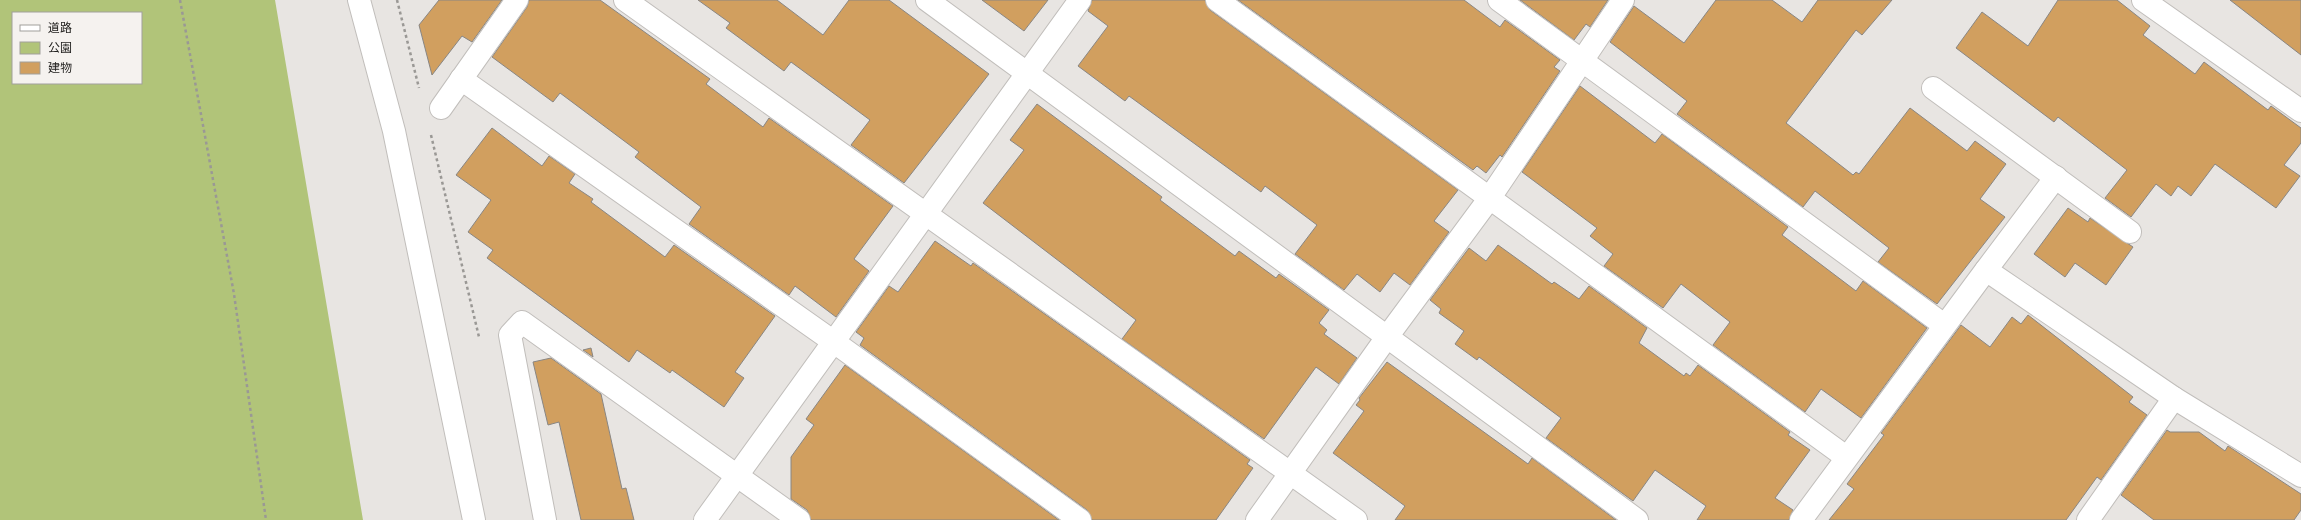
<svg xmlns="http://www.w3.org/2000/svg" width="2301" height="520" viewBox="0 0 2301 520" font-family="'Noto Serif','Noto Sans JP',serif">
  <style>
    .green { fill: #b1c479; fill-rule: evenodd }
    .building { fill: #d19f5f; stroke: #898683 }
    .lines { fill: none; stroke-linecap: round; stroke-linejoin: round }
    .minor-casing { stroke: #c1bebb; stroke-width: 24 }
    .path { stroke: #9a9895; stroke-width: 2.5; stroke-dasharray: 3 3; stroke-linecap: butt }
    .minor { stroke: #fff; stroke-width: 22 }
  </style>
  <rect width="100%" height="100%" fill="#e8e5e2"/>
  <path class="green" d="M 0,0 L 275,0 L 363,520 L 0,520 ZM 13,13 L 141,13 L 141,83 L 13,83 Z"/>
  <g class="building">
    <path d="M 439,0 L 502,0 L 472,42 L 462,36 L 432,75 L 419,25 Z"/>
    <path d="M 529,0 L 600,0 L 710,79 L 706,84 L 763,127 L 769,118 L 893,206 L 854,259 L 869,271 L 836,317 L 795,286 L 789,295 L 689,224 L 701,207 L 635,157 L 639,152 L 560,93 L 553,102 L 492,57 L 527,7 Z"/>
    <path d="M 698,0 L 777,0 L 823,35 L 849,0 L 889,0 L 989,74 L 904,183 L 851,145 L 870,120 L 791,62 L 784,71 L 726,28 L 730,23 Z"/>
    <path d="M 982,0 L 1048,0 L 1024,31 Z"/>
    <path d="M 1092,0 L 1205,0 L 1210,10 L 1458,190 L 1434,221 L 1449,232 L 1410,285 L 1394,273 L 1380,292 L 1357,274 L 1344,290 L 1295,254 L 1317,225 L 1265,186 L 1261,192 L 1129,96 L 1125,101 L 1078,66 L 1108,26 L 1088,11 Z"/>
    <path d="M 1238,0 L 1464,0 L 1500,27 L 1505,20 L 1560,60 L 1554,67 L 1560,71 L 1502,157 L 1500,155 L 1486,173 L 1477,166 L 1473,170 Z"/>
    <path d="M 1520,0 L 1608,0 L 1590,27 L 1586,24 L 1574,40 Z"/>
    <path d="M 1716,0 L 1772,0 L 1802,22 L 1818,0 L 1892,0 L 1862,35 L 1856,30 L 1786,123 L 1853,175 L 1856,172 L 1859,174 L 1910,108 L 1967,151 L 1975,141 L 2006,164 L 1980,199 L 2005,217 L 1937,304 L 1878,262 L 1889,248 L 1815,191 L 1803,207 L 1677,114 L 1687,101 L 1610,42 L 1634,6 L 1684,43 Z"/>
    <path d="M 2058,0 L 2117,0 L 2150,26 L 2143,35 L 2195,74 L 2204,62 L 2268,110 L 2271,106 L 2301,128 L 2301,143 L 2284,165 L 2300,176 L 2276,208 L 2215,164 L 2191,196 L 2178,186 L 2171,196 L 2156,184 L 2131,217 L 2105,198 L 2127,170 L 2058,117 L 2054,122 L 1956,48 L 1982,12 L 2028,46 Z"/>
    <path d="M 2230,0 L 2301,0 L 2301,55 Z"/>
    <path d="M 1580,86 L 1655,143 L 1662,134 L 1788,227 L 1782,235 L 1856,291 L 1863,281 L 1927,328 L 1861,418 L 1821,389 L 1805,412 L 1713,345 L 1730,322 L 1681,284 L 1663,308 L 1604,266 L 1613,254 L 1590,236 L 1597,228 L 1522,172 Z"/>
    <path d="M 1037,104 L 1162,197 L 1160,200 L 1235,256 L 1239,251 L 1276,278 L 1279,274 L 1329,310 L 1319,323 L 1327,330 L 1324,334 L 1357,358 L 1339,384 L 1316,367 L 1264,439 L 1122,339 L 1136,320 L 983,203 L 1024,150 L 1010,140 Z"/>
    <path d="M 492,128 L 542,166 L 549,156 L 575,174 L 569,183 L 593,199 L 591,202 L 665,257 L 674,245 L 775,316 L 735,372 L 744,378 L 724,407 L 672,370 L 670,373 L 637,350 L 629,362 L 487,258 L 493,250 L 468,232 L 491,200 L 456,175 Z"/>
    <path d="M 2068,208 L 2088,222 L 2090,218 L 2133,247 L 2106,285 L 2075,263 L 2065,277 L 2034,254 Z"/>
    <path d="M 935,241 L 971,266 L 973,263 L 1250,460 L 1247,464 L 1253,468 L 1216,520 L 1092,520 L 1087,510 L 860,345 L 864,338 L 856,332 L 889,286 L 898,292 Z"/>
    <path d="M 1498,245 L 1552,284 L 1554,282 L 1579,299 L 1589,286 L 1647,328 L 1639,343 L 1684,376 L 1686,373 L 1690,376 L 1698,365 L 1790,432 L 1788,435 L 1810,450 L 1775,498 L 1793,510 L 1789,520 L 1697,520 L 1706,506 L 1655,470 L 1633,501 L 1546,438 L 1561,418 L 1479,357 L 1477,360 L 1455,344 L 1464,331 L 1439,313 L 1441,309 L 1430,300 L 1469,248 L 1486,261 Z"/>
    <path d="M 2028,315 L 2133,397 L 2129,402 L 2147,415 L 2101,480 L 2097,477 L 2066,520 L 1829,520 L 1854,489 L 1847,484 L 1884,435 L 1881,433 L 1961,325 L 1990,347 L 2012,317 L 2021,324 Z"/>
    <path d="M 591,348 L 593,357 L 583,350 Z"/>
    <path d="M 551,358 L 601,394 L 622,489 L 626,488 L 634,520 L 581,520 L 559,422 L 548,425 L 533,362 Z"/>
    <path d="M 1387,362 L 1528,464 L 1532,458 L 1616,520 L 1395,520 L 1405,506 L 1333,453 L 1364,411 L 1356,405 L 1360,400 L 1359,398 Z"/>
    <path d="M 845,365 L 1059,520 L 811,520 L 807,510 L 791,499 L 791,457 L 814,425 L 806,419 Z"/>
    <path d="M 2167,430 L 2170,432 L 2199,432 L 2225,451 L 2228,446 L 2301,494 L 2301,510 L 2294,520 L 2154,520 L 2121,495 Z"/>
  </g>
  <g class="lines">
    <g class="minor-casing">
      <g id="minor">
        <path d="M 359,0 L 394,131 L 474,520"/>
        <path d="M 625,0 L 1356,520"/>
        <path d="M 927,0 L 1637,520"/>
        <path d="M 1217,0 L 1846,457"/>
        <path d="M 1499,0 L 1944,325"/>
        <path d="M 2143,0 L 2301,111"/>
        <path d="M 461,79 L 834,342 L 1080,520"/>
        <path d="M 1933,88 L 2130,232"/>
        <path d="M 441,108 L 517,0"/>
        <path d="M 1986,270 L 2056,177"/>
        <path d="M 545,520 L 510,335 L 522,322 L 799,520"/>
        <path d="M 705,520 L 1080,0"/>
        <path d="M 1257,520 L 1387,337 L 1489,199 L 1623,0"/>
        <path d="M 1801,520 L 1986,270 L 2174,398 L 2301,476"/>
        <path d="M 2088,520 L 2174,398"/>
      </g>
    </g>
    <g class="path">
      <path d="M 180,0 L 234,294 L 266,520"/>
      <path d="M 397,0 L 419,88"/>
      <path d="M 431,135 L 479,337"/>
    </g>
    <use href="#minor" class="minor"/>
  </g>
  <rect x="12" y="12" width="130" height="72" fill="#f5f2ef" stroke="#a19f9c"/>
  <rect x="20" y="25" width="20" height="6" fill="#ffffff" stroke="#a19f9c"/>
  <text x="48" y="32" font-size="12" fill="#232220">道路</text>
  <rect x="20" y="42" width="20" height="12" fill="#b1c479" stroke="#a19f9c"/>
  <text x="48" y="52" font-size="12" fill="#232220">公園</text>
  <rect x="20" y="62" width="20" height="12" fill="#d19f5f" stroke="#a19f9c"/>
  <text x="48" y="72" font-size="12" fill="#232220">建物</text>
</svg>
